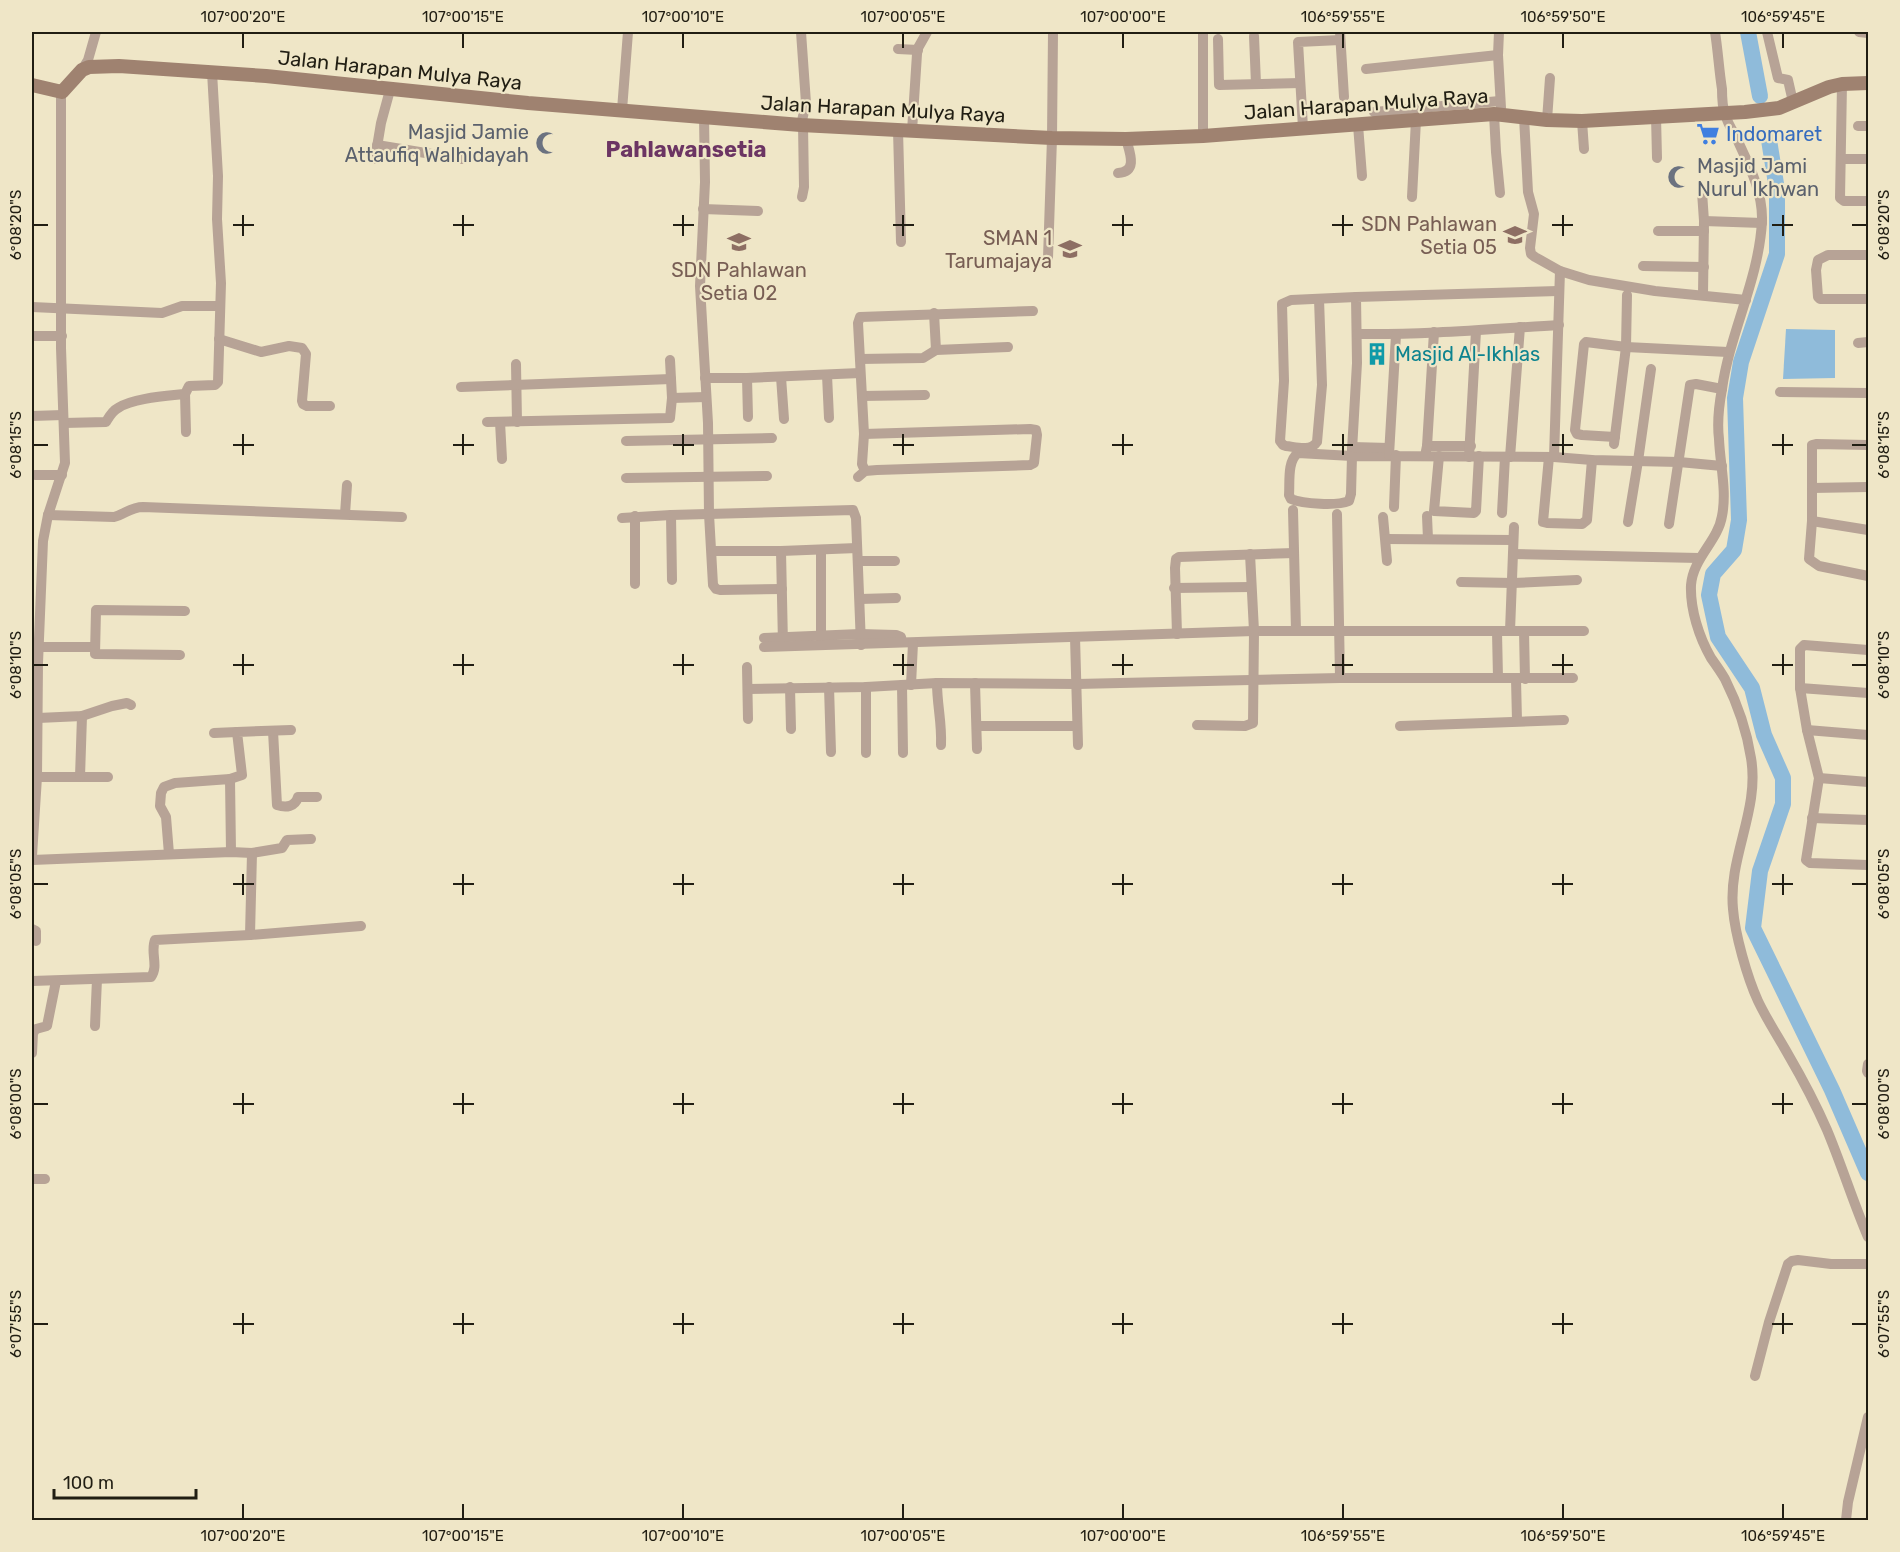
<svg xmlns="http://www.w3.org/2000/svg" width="1900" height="1552" font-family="Rubik,sans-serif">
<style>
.water{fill:#8fbbda}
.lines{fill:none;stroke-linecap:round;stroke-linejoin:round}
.river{stroke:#8fbbda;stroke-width:16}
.street{stroke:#b7a396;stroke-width:10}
.secondary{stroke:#9f8270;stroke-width:14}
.ticks{fill:none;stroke:#211e13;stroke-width:2}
.labels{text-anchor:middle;stroke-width:4.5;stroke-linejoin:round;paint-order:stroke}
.street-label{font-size:20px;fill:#211e13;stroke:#efe6c7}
.worship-label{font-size:20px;fill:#5b616d;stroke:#efe6c7;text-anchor:end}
.shop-label{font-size:20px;fill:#366cbe;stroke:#efe6c7;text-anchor:start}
.education-label{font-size:20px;fill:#785e54;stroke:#efe6c7;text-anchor:end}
.culture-label{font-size:20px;fill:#0d838f;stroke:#efe6c7;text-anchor:start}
.quarter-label{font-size:22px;font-weight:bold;fill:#6c3563;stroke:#efe6c7}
.neatline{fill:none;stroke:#211e13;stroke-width:2}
.ticks-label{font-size:15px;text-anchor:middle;fill:#211e13}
</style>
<rect width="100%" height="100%" fill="#efe6c7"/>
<!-- water -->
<path class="water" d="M 1786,329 L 1835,330 L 1835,378 L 1783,379 Z"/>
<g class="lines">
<!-- river -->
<g class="river">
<path d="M 1748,32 L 1760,96"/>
<path d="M 1769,140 L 1777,190 L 1777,254 L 1741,362 L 1735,398 L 1739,520 L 1734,550 L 1713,574 L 1709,595 L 1718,637 L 1752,688 L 1764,735 L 1783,778 L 1783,804 L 1760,871 L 1753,928 L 1832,1090 L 1868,1173"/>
</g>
<!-- street -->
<g class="street">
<path d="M 801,32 L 806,103 L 801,125"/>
<path d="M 1340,32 L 1344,97"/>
<path d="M 1499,32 L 1498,55 L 1501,108"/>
<path d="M 1715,32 C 1718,51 1719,70 1722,89 C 1722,97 1722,106 1725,114 C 1727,122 1732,130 1736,137 C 1748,163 1763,191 1762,221 C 1759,279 1730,332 1722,389 C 1719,405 1717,423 1719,439 C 1720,464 1727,491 1722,516 C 1718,541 1693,558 1691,585 C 1690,609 1699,637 1711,658 C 1716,665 1721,672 1725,679 C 1737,703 1747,732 1751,758 C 1760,810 1728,857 1733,909 C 1735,934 1747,977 1758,1001 C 1767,1020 1779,1038 1789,1056 C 1803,1080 1816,1105 1827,1130 C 1842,1166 1853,1202 1868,1237"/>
<path d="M 1767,32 L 1778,78 L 1788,80 L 1793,102"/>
<path d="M 1859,32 L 1868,33"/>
<path d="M 1254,36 L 1256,84"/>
<path d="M 1218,39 L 1219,85 L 1300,83"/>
<path d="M 898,49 L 918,50"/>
<path d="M 1366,69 L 1498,55"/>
<path d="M 82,70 L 88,60 L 96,32"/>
<path d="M 1842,84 L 1840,198 L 1844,201 L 1868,201"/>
<path d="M 622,110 L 628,32"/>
<path d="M 1374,112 L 1500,101"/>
<path d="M 1494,114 L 1496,152 L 1500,193"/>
<path d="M 704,116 L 705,182 L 700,286 L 708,423 L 709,514 L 713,585 L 716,589 L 720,590 L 782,589"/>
<path d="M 1656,116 L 1657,158"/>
<path d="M 1524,117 L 1528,192 L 1534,214 L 1530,248 L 1531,254 L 1535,257 L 1560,271 L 1589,280 L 1655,291 L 1746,300"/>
<path d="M 1547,120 L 1550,78"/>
<path d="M 1582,121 L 1584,149"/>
<path d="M 1358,125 L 1362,176"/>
<path d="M 1858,126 L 1868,126"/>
<path d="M 1303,128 L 1298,42 L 1340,40"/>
<path d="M 898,130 L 901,242"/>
<path d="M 912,131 L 917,54 L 918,48 L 927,32"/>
<path d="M 1203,136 L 1203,32"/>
<path d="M 377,145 L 462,159"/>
<path d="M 375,159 L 381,123 L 390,90"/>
<path d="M 1841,159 L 1868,159"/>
<path d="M 1118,173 C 1138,172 1130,153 1126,139"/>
<path d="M 1702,192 L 1704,221 L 1703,295"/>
<path d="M 802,197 L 804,187 L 803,125"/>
<path d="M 1412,197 L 1416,120"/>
<path d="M 703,209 L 758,211"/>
<path d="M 1704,221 L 1762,223"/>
<path d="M 1658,231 L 1704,231"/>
<path d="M 1868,255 L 1828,255 L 1818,260 L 1816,270 L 1818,297 L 1820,299 L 1868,299"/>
<path d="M 1048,258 L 1052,138 L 1053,32"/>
<path d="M 1643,266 L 1704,267"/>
<path d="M 1558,291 L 1356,297 L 1357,363 L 1352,450 L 1352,456 L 1351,494 L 1349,501 C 1337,506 1303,504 1291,499 L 1289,495 C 1290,482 1287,461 1298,453 L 1352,456 L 1554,457 L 1592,460 L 1679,462 L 1722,466"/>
<path d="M 1319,299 L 1322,385 L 1317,442 C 1310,452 1296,447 1286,446 L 1283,445 L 1280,441 L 1284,381 L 1282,304 L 1291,300 L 1356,297"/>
<path d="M 32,307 L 162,313 L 182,306 L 220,306"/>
<path d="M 934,313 L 936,350"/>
<path d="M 1357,334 C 1425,335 1492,329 1559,325"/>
<path d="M 32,336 L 62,336"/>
<path d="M 219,339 L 261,352 L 289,346 L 302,348 L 306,354 L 302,401 L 303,404 L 307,406 L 330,406"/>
<path d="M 1858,343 L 1868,342"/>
<path d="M 860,359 L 923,358 L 936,350 L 1008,347"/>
<path d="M 516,364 L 517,422"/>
<path d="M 827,375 L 829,418"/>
<path d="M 781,377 L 784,419"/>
<path d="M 705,378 L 747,378 L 860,373"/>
<path d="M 747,378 L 748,417"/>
<path d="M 461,387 L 671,379"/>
<path d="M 1780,392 L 1868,393"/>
<path d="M 185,394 L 186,432"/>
<path d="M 862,396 L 925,395"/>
<path d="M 672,398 L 706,397"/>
<path d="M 32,416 L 63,415"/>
<path d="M 487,422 L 670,418 L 672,398 L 670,360"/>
<path d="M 500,422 L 502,459"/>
<path d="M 64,423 L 106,422 C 109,417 112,411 118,408 C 133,398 167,396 185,394 L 189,386 L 215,385 L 218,382 L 221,283 L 217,219 L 218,176 L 212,72"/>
<path d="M 1615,437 L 1582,435 L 1577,434 L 1575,430 L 1584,344 L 1586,342 L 1626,347 L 1728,352"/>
<path d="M 626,441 L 772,438"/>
<path d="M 1614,444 L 1626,347 L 1627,295"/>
<path d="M 1868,445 L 1816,444 L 1812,445 L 1812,521 L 1809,559 L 1819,566 L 1868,576"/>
<path d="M 1427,446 L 1471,446"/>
<path d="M 1352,447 L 1389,448"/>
<path d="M 1389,455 L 1396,335"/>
<path d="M 1425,456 L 1427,446 L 1434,332"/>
<path d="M 1439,456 L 1434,511 L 1474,513 L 1476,511 L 1479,456"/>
<path d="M 1469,457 L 1476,331"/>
<path d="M 1510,457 L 1520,327"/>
<path d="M 1549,457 L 1543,522 L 1547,523 L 1582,524 L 1587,520 L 1592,460"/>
<path d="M 1554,457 L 1560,271"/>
<path d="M 865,471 L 862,464 L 864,434 L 858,323 L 860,317 L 1033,311"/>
<path d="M 35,475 L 62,475"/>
<path d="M 858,477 L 865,471 L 877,470 L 1030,465 L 1034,463 L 1037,435 L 1036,430 L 1030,429 L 864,434"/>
<path d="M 626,478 L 767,476"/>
<path d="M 1812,488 L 1868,487"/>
<path d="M 1394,507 L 1396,455"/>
<path d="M 1293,510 L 1296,631"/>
<path d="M 1502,513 L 1505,457"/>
<path d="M 345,514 L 347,485"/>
<path d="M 1337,514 L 1340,678"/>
<path d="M 48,515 L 114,517 C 125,514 131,507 143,507 L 402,517"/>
<path d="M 671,515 L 672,580"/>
<path d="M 635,516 L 635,584"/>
<path d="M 1427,516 L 1428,539"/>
<path d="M 1383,517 L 1387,561"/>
<path d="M 622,518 L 671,515 L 853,510 L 856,518 L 861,645"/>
<path d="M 1812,521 L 1868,530"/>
<path d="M 1628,522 L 1638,461 L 1651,369"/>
<path d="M 1669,524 L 1690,385 L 1696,384 L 1722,389"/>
<path d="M 1386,539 L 1513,540"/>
<path d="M 821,550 L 821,643"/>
<path d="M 712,551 L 781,551 L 857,548"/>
<path d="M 781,551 L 783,644"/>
<path d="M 1513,554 L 1699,558"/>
<path d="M 858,561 L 895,561"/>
<path d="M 1461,582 L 1513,583 L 1577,580"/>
<path d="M 1174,588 L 1251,587"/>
<path d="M 860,599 L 896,598"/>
<path d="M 1510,631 L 1514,527"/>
<path d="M 1524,631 L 1525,679"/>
<path d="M 1497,632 L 1498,678"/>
<path d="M 1177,634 L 1175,568 L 1176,559 L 1179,557 L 1294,553"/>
<path d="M 1075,637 L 1078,745"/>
<path d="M 764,638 L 860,634 L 896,635 L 901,637 L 902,642"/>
<path d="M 39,647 L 95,647"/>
<path d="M 764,647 L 1254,631 L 1584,631"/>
<path d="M 1868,650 L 1804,645 L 1800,649 L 1800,688 L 1807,730 L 1819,778 L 1806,860 L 1810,863 L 1868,865"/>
<path d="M 180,655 L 95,654 L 96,610 L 185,611"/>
<path d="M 747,667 L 748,719"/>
<path d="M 1516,679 L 1517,721"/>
<path d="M 937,683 C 937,705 942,722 941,745"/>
<path d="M 975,683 L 977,749"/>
<path d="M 902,685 L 903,753"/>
<path d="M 911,685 L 913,643"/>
<path d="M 790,687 L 791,729"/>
<path d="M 829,687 L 831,752"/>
<path d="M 1800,688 L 1868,693"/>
<path d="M 748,689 L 866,687 L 937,683 L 1077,684 L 1340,678 L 1573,678"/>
<path d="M 38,718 L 82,716 L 112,706 L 127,703 L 131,705"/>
<path d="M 1197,725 L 1245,726 L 1253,723 L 1254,631 L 1250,554"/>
<path d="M 977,726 L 1077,726"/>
<path d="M 1400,726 L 1564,720"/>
<path d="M 1807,730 L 1868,735"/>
<path d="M 273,731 L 277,805 C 286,808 295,807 298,797 L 317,797"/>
<path d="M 214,733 L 237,732"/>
<path d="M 866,753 L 866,687"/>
<path d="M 37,777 L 108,777"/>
<path d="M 80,777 L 82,716"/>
<path d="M 1819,778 L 1868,782"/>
<path d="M 230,779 L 242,775 L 237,732 L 291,730"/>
<path d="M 1812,818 L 1868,820"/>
<path d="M 169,854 L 166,817 L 160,806 L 161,793 L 164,787 L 175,783 L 230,779 L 231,852"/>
<path d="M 32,856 L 37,777 L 38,663 L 43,541 L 48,515 L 65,463 L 61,348 L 61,92"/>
<path d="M 32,860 L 231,852 L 252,853 L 282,848 L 287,840 L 311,839"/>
<path d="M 32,929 L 36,931 L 36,941"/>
<path d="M 250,935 L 252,853"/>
<path d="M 32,981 L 151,977 C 159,966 150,952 155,940 L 250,935 L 361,926"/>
<path d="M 95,1026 L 97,979"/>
<path d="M 32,1053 L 33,1033 L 36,1029 L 47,1026 L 56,981"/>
<path d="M 1868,1064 L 1867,1071 L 1868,1073"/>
<path d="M 32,1179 L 45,1179"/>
<path d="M 1755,1376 L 1769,1322 L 1788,1264 L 1792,1261 L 1798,1260 L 1831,1264 L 1868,1264"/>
<path d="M 1846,1520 L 1848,1502 L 1868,1417"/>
</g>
<!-- secondary -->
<path class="secondary" d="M 32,85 L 62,92 L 82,70 L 89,67 L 119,66 L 266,76 L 528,103 L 801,125 L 1052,138 L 1126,139 L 1203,136 L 1494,114 L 1547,120 L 1582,121 L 1745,112 L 1779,108 L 1829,87 L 1842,84 L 1868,83"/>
</g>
<!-- ticks -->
<path class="ticks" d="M 243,33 L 243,48M 463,33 L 463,48M 683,33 L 683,48M 903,33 L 903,48M 1123,33 L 1123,48M 1343,33 L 1343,48M 1563,33 L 1563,48M 1783,33 L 1783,48M 243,215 L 243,236M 463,215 L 463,236M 683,215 L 683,236M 903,215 L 903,236M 1123,215 L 1123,236M 1343,215 L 1343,236M 1563,215 L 1563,236M 1783,215 L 1783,236M 33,225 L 48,225M 233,225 L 254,225M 453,225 L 474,225M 673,225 L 694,225M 893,225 L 914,225M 1112,225 L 1133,225M 1332,225 L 1353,225M 1552,225 L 1573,225M 1772,225 L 1793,225M 1852,225 L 1867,225M 243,434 L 243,455M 463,434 L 463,455M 683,434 L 683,455M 903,434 L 903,455M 1123,434 L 1123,455M 1343,434 L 1343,455M 1563,434 L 1563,455M 1783,434 L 1783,455M 33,445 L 48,445M 233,445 L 254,445M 453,445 L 474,445M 673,445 L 694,445M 893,445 L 914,445M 1112,445 L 1133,445M 1332,445 L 1353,445M 1552,445 L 1573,445M 1772,445 L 1793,445M 1852,445 L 1867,445M 243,654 L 243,675M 463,654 L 463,675M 683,654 L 683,675M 903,654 L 903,675M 1123,654 L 1123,675M 1343,654 L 1343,675M 1563,654 L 1563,675M 1783,654 L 1783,675M 33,665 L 48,665M 233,665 L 254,665M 453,665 L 474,665M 673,665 L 694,665M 893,665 L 914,665M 1112,665 L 1133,665M 1332,665 L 1353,665M 1552,665 L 1573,665M 1772,665 L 1793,665M 1852,665 L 1867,665M 243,874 L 243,895M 463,874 L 463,895M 683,874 L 683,895M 903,874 L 903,895M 1123,874 L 1123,895M 1343,874 L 1343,895M 1563,874 L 1563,895M 1783,874 L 1783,895M 33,884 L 48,884M 233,884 L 254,884M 453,884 L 474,884M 673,884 L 694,884M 893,884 L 914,884M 1112,884 L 1133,884M 1332,884 L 1353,884M 1552,884 L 1573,884M 1772,884 L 1793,884M 1852,884 L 1867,884M 243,1093 L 243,1114M 463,1093 L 463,1114M 683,1093 L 683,1114M 903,1093 L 903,1114M 1123,1093 L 1123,1114M 1343,1093 L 1343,1114M 1563,1093 L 1563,1114M 1783,1093 L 1783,1114M 33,1104 L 48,1104M 233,1104 L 254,1104M 453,1104 L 474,1104M 673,1104 L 694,1104M 893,1104 L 914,1104M 1112,1104 L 1133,1104M 1332,1104 L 1353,1104M 1552,1104 L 1573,1104M 1772,1104 L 1793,1104M 1852,1104 L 1867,1104M 243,1313 L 243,1334M 463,1313 L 463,1334M 683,1313 L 683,1334M 903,1313 L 903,1334M 1123,1313 L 1123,1334M 1343,1313 L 1343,1334M 1563,1313 L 1563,1334M 1783,1313 L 1783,1334M 33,1324 L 48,1324M 233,1324 L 254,1324M 453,1324 L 474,1324M 673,1324 L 694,1324M 893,1324 L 914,1324M 1112,1324 L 1133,1324M 1332,1324 L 1353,1324M 1552,1324 L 1573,1324M 1772,1324 L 1793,1324M 1852,1324 L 1867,1324M 243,1504 L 243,1519M 463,1504 L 463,1519M 683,1504 L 683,1519M 903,1504 L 903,1519M 1123,1504 L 1123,1519M 1343,1504 L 1343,1519M 1563,1504 L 1563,1519M 1783,1504 L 1783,1519"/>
<!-- icons -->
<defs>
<g id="supermarket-bare" transform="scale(1.8)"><path d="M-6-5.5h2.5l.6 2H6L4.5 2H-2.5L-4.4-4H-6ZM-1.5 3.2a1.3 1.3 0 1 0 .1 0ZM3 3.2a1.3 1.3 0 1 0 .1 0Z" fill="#3f7fe0" stroke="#efe6c7" stroke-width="2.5" paint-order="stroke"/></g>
<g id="mosque-bare" transform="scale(1.8)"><path d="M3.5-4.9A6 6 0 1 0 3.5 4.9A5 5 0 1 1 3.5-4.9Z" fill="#6b7280" stroke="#efe6c7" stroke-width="2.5" paint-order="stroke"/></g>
<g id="school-bare" transform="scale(1.8)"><path d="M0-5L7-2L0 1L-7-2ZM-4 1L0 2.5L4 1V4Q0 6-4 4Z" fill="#8d6e63" stroke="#efe6c7" stroke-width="2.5" paint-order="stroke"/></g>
<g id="building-bare" transform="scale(1.8)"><path d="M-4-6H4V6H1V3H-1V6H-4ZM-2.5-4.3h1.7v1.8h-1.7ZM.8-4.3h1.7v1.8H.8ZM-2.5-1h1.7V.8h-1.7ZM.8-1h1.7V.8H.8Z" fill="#0f9aa8" stroke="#efe6c7" stroke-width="2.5" paint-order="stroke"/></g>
</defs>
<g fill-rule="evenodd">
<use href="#supermarket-bare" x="1708" y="134"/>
<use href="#mosque-bare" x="547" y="143"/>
<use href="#mosque-bare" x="1679" y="177"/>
<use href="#school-bare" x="1515" y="235"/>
<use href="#school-bare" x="739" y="242"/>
<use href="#school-bare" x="1070" y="249"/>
<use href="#building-bare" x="1377" y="354"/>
</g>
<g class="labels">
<!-- street labels -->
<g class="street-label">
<text transform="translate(400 70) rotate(6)" y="7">Jalan Harapan Mulya Raya</text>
<text transform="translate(1366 104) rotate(-4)" y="7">Jalan Harapan Mulya Raya</text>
<text transform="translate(883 109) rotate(3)" y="7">Jalan Harapan Mulya Raya</text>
</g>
<!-- worship labels -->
<g class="worship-label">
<text x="529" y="139">Masjid Jamie<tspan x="529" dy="23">Attaufiq Walhidayah</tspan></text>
<text x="1697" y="173" text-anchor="start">Masjid Jami<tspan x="1697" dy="23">Nurul Ikhwan</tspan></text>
</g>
<!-- shop labels -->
<g class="shop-label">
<text x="1726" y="141">Indomaret</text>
</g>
<!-- education labels -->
<g class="education-label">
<text x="1497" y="231">SDN Pahlawan<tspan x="1497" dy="23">Setia 05</tspan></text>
<text x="1052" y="245">SMAN 1<tspan x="1052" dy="23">Tarumajaya</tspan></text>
<text x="739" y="277" text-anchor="middle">SDN Pahlawan<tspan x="739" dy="23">Setia 02</tspan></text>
</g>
<!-- culture labels -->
<g class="culture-label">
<text x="1395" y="361">Masjid Al-Ikhlas</text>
</g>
<!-- quarter labels -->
<g class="quarter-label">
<text x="686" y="157">Pahlawansetia</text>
</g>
</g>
<!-- border -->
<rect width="1900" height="1552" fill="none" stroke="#efe6c7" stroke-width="66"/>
<!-- scale -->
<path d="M54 1489v9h142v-9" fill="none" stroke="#211e13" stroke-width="3"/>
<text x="63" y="1489" font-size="18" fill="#211e13" stroke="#efe6c7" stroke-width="4.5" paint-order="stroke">100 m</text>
<rect x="33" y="33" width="1834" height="1486" class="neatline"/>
<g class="ticks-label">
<text x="243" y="22">107°00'20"E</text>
<text x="463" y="22">107°00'15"E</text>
<text x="683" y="22">107°00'10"E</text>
<text x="903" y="22">107°00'05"E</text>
<text x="1123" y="22">107°00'00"E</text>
<text x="1343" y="22">106°59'55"E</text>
<text x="1563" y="22">106°59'50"E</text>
<text x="1783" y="22">106°59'45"E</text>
<text transform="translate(1884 225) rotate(-90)" y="5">6°08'20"S</text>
<text transform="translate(16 225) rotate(-90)" y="5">6°08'20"S</text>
<text transform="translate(1884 445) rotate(-90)" y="5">6°08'15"S</text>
<text transform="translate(16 445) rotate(-90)" y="5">6°08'15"S</text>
<text transform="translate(1884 665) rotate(-90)" y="5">6°08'10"S</text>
<text transform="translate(16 665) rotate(-90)" y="5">6°08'10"S</text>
<text transform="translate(1884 884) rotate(-90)" y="5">6°08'05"S</text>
<text transform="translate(16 884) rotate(-90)" y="5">6°08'05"S</text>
<text transform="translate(1884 1104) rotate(-90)" y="5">6°08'00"S</text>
<text transform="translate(16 1104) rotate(-90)" y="5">6°08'00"S</text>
<text transform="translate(1884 1324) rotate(-90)" y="5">6°07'55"S</text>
<text transform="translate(16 1324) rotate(-90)" y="5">6°07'55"S</text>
<text x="243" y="1541">107°00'20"E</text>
<text x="463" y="1541">107°00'15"E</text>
<text x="683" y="1541">107°00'10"E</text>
<text x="903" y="1541">107°00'05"E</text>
<text x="1123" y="1541">107°00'00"E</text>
<text x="1343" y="1541">106°59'55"E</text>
<text x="1563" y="1541">106°59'50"E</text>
<text x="1783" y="1541">106°59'45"E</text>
</g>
</svg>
